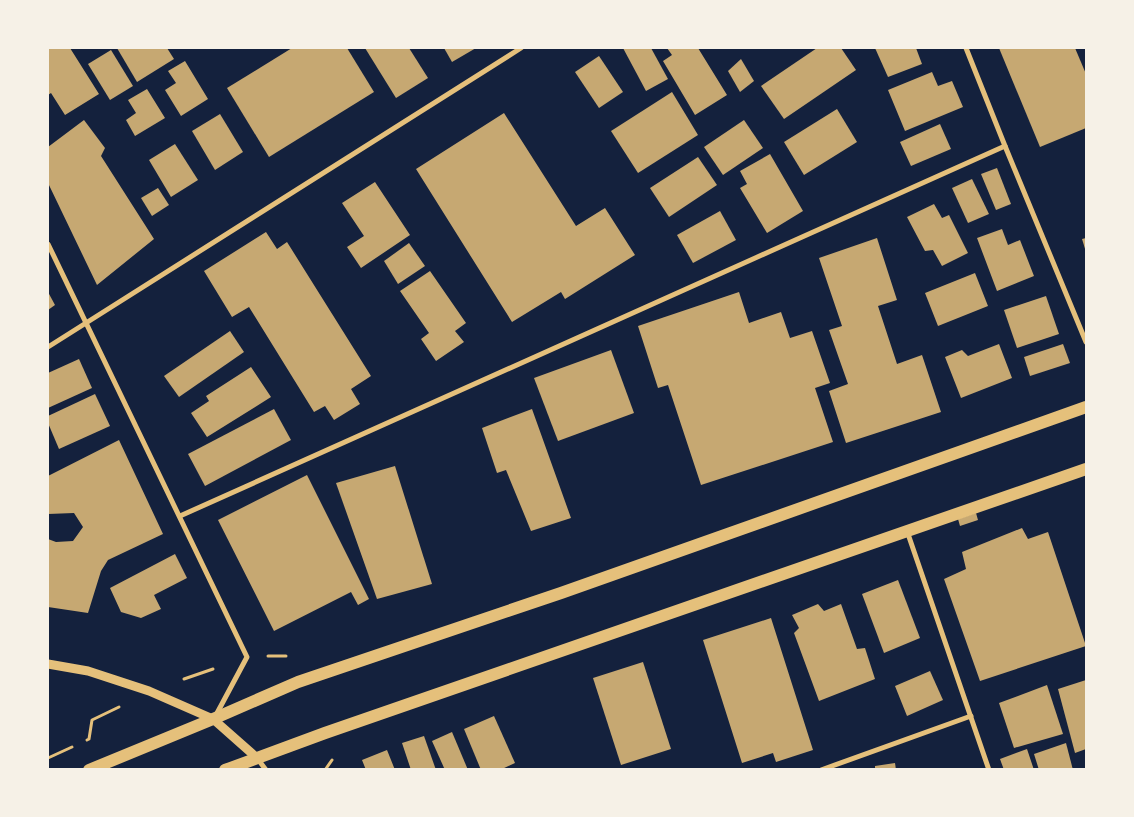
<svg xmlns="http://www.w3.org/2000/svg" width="1134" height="817" font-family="'Source Sans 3',sans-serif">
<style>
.building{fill:#c6a872}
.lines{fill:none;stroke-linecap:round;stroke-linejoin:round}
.path{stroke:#e5c07b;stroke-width:3}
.minor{stroke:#e5c07b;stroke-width:5}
.tertiary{stroke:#e5c07b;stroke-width:9}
.primary{stroke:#e5c07b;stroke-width:12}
</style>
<rect width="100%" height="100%" fill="#14213d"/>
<!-- building -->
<g class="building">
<path d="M 48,48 L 70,48 L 99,94 L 65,115 L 51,93 L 48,95 Z"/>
<path d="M 117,48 L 167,48 L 174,59 L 137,82 Z"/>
<path d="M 292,48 L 347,48 L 374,92 L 269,157 L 227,88 Z"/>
<path d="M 365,48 L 409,48 L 428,78 L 396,98 Z"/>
<path d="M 444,48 L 476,48 L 452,62 Z"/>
<path d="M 623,48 L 651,48 L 668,79 L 646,91 Z"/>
<path d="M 667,48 L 698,48 L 727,95 L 695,115 L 663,61 L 672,55 Z"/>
<path d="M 817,48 L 841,48 L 856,70 L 784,119 L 761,86 Z"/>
<path d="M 875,48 L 916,48 L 922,64 L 888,77 Z"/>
<path d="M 999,48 L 1075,48 L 1086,74 L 1086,128 L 1040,147 Z"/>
<path d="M 111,50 L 133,86 L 110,100 L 88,64 Z"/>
<path d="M 599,56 L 623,92 L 599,108 L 575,72 Z"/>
<path d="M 741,59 L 754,81 L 740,92 L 728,71 Z"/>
<path d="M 185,61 L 208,99 L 181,116 L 165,90 L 176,83 L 168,71 Z"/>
<path d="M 932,72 L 938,86 L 952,81 L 963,107 L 905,131 L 888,90 Z"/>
<path d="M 147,89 L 165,118 L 135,136 L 126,120 L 136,113 L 128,100 Z"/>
<path d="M 672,92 L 698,135 L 638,173 L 611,131 Z"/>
<path d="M 837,109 L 857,142 L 804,175 L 784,142 Z"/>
<path d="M 504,113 L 576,226 L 605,208 L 635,255 L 565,299 L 561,292 L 512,322 L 416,169 Z"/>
<path d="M 220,114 L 243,152 L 215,170 L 192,131 Z"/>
<path d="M 84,120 L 105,148 L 101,156 L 154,239 L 97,285 L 48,183 L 48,147 Z"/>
<path d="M 744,120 L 763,148 L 723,175 L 704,147 Z"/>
<path d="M 940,124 L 951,149 L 911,166 L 900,142 Z"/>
<path d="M 175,144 L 198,180 L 171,197 L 149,160 Z"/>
<path d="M 770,154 L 803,211 L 767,233 L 740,188 L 747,184 L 740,171 Z"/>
<path d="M 698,157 L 717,185 L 669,217 L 650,188 Z"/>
<path d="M 997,168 L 1011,204 L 996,210 L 981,174 Z"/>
<path d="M 972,179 L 989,214 L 968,223 L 952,188 Z"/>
<path d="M 375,182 L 410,235 L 361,268 L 347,247 L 364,236 L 342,203 Z"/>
<path d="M 158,188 L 169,205 L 152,216 L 141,198 Z"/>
<path d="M 934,204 L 942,218 L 949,215 L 968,253 L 942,266 L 933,250 L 925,251 L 907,217 Z"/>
<path d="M 720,211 L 736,240 L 693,263 L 677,235 Z"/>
<path d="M 1002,229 L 1008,245 L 1020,240 L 1034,276 L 997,291 L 977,238 Z"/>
<path d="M 266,232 L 277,249 L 287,242 L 371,376 L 351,389 L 360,404 L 334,420 L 325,406 L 314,412 L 249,307 L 232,317 L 204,271 Z"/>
<path d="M 877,238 L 897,300 L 878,306 L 897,364 L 922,355 L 941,412 L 846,443 L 829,391 L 848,384 L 829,330 L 842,326 L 819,258 Z"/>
<path d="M 1086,238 L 1086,252 L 1082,239 Z"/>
<path d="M 409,243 L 425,266 L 398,284 L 384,261 Z"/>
<path d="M 430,271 L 466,323 L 455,331 L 464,342 L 436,361 L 421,339 L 429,333 L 400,291 Z"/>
<path d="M 975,273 L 988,306 L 938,326 L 925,293 Z"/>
<path d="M 48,292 L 55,305 L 48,310 Z"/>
<path d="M 739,292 L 749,323 L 781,312 L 790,338 L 812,331 L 830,383 L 815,388 L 833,442 L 701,485 L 668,385 L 658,388 L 638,326 Z"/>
<path d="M 1046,296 L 1059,334 L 1017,348 L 1004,310 Z"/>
<path d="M 230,331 L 244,352 L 179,397 L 164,376 Z"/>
<path d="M 999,344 L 1012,378 L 961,398 L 945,357 L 962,350 L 968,356 Z"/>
<path d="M 1063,344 L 1070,363 L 1030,376 L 1024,357 Z"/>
<path d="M 611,350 L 634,413 L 558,441 L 534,378 Z"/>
<path d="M 79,359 L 92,388 L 48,408 L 48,373 Z"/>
<path d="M 251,367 L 271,397 L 207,437 L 191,413 L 209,401 L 206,396 Z"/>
<path d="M 95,394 L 110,426 L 59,449 L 48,423 L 48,416 Z"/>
<path d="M 274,409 L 291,440 L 205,486 L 188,454 Z"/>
<path d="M 532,409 L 571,518 L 531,531 L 506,470 L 497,473 L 482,428 Z"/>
<path d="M 119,440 L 163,534 L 108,560 L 101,571 L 88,613 L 48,607 L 48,539 L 56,542 L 73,541 L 83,527 L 74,513 L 48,514 L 48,476 Z"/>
<path d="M 395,466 L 432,584 L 377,599 L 336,483 Z"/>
<path d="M 307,475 L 369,599 L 358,605 L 351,592 L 274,631 L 218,520 Z"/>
<path d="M 976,513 L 978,520 L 960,526 L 958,519 Z"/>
<path d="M 1022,528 L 1028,539 L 1048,532 L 1086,646 L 980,681 L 944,579 L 966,569 L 962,552 Z"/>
<path d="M 175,554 L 187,578 L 154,595 L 161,609 L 141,618 L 121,612 L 110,588 Z"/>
<path d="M 898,580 L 920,638 L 884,653 L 862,594 Z"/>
<path d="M 818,604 L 824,611 L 841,604 L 857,649 L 865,648 L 875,679 L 819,701 L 794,633 L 799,628 L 792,615 Z"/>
<path d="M 771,618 L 813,750 L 776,762 L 773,753 L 742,763 L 703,640 Z"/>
<path d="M 643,662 L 671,749 L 621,765 L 593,678 Z"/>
<path d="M 930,671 L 943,700 L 907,716 L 895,686 Z"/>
<path d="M 1086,680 L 1086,749 L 1075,753 L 1058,689 Z"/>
<path d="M 1047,685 L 1063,734 L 1014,748 L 999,703 Z"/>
<path d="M 494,716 L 515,763 L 500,770 L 481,770 L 464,729 Z"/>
<path d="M 452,732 L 468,770 L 445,770 L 432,741 Z"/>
<path d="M 424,736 L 436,770 L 411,770 L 402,743 Z"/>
<path d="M 1066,743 L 1073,770 L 1039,770 L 1034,754 Z"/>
<path d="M 1027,749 L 1034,770 L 1004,770 L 1000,759 Z"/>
<path d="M 387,750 L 395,770 L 366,770 L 362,760 Z"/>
<path d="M 895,763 L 896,770 L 875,770 L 875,766 Z"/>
</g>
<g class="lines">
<!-- path -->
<g class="path">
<path d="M 268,656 L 286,656"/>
<path d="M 184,679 L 213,669"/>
<path d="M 87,740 L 89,739 L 92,720 L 119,707"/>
<path d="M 48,758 L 72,747"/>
<path d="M 325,770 L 332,760"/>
</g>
<!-- minor -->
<g class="minor">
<path d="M 966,48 L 1005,146 L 1086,342"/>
<path d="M 48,244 L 247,657 L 216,715"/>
<path d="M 48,347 L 521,48"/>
<path d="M 180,516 L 1005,146"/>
<path d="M 907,531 L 989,770"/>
<path d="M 257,758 L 266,770"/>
<path d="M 821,770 L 971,716"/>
</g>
<!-- tertiary -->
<path class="tertiary" d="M 48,664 L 88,671 L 149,691 L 213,719 L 257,758"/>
<!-- primary -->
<g class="primary">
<path d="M 89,770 L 213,719 L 298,682 L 561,593 L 1086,407"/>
<path d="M 225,770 L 325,733 L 1086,469"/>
</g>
</g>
<!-- border -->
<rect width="1134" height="817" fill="none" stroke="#f6f1e7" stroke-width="98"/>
</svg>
